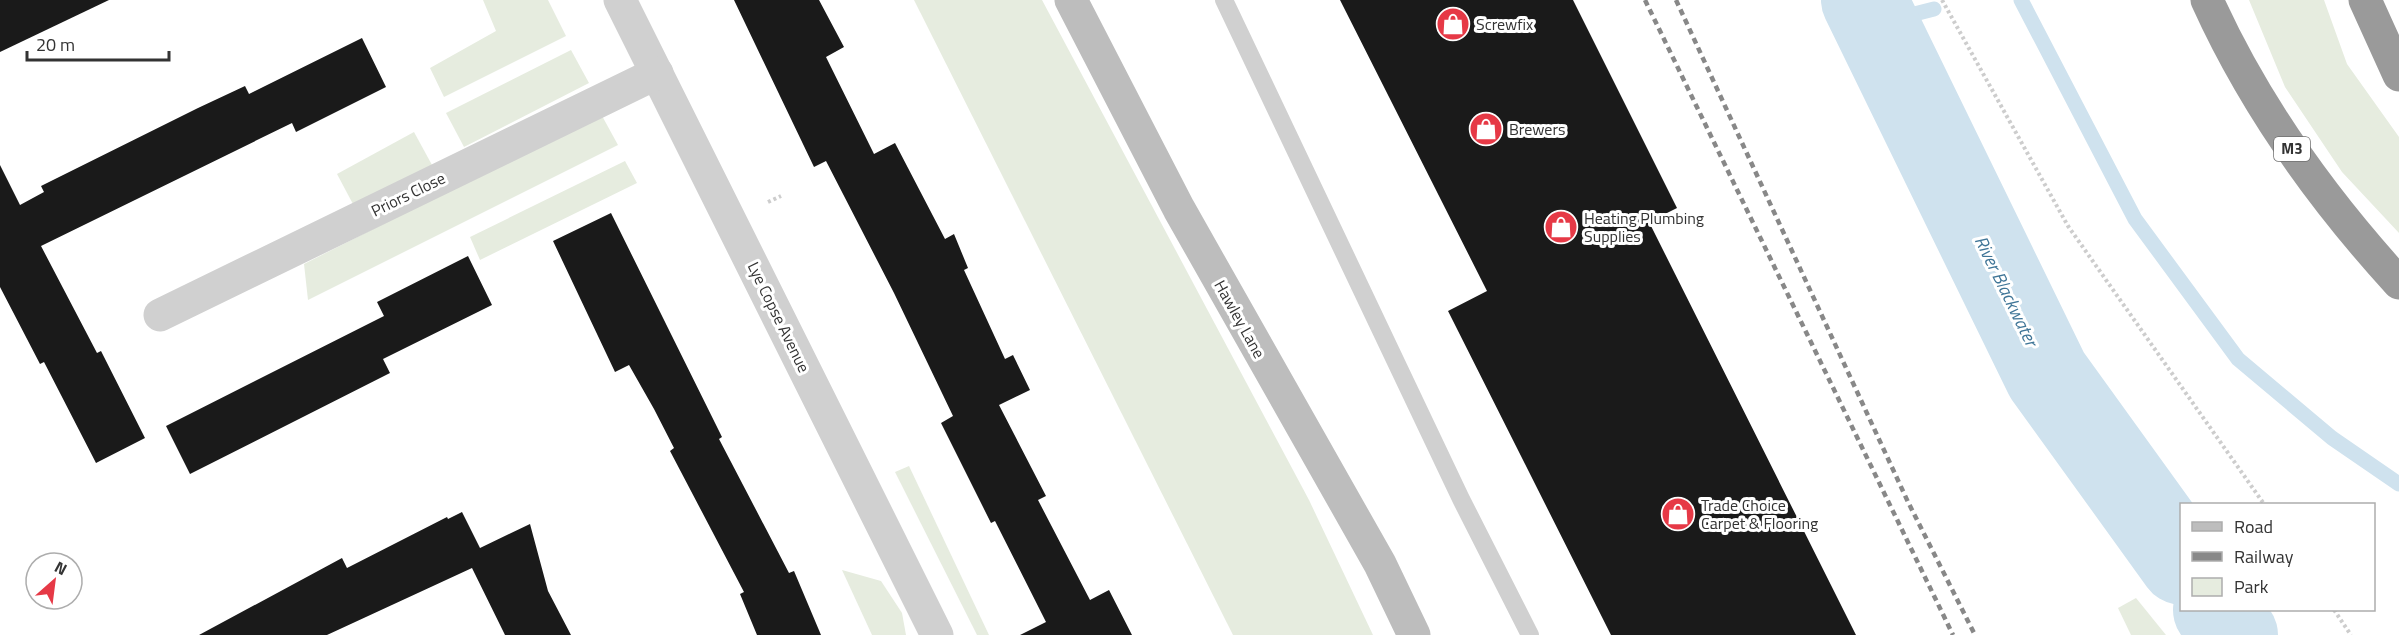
<svg xmlns="http://www.w3.org/2000/svg" width="2399" height="635" font-family="'Titillium Web',sans-serif">
<style>
.green{fill:#e6ecdf}
.lines{fill:none;stroke-linecap:round;stroke-linejoin:round}
.stream{stroke:#cfe2ee;stroke-width:15}
.river{stroke:#cfe2ee;stroke-width:86}
.building{fill:#1a1a1a}
.path{stroke:#cdcdcd;stroke-width:4;stroke-dasharray:3 3;stroke-linecap:butt}
.service{stroke:#d0d0d0;stroke-width:18}
.minor{stroke:#d0d0d0;stroke-width:33}
.secondary{stroke:#bdbdbd;stroke-width:33}
.motorway{stroke:#9a9a9a;stroke-width:33}
.rail{stroke:#888;stroke-width:4.5;stroke-dasharray:6 4.5;stroke-linecap:butt}
.labels{text-anchor:middle;stroke-width:6;stroke-linejoin:round;paint-order:stroke}
.shield{fill:#fff;stroke:#707070;stroke-width:1.5}
.shield-label{font-size:15px;font-weight:bold;fill:#333}
.poi-label{font-size:16px;fill:#333;stroke:#fff;text-anchor:start}
.street-label{font-size:16px;fill:#333;stroke:#fff}
.water-label{font-size:18px;font-style:italic;fill:#3f7597;stroke:#fff}
</style>
<rect width="100%" height="100%" fill="#fff"/>
<!-- green -->
<g class="green">
<path d="M 483,0 L 548,0 L 566,36 L 444,97 L 430,68 L 496,31 Z"/>
<path d="M 914,0 L 1042,0 L 1309,500 L 1373,635 L 1233,635 Z"/>
<path d="M 2249,0 L 2324,0 L 2347,64 L 2399,137 L 2399,233 L 2342,172 L 2285,87 Z"/>
<path d="M 571,50 L 589,83 L 464,147 L 446,113 Z"/>
<path d="M 601,114 L 618,145 L 308,300 L 304,264 Z"/>
<path d="M 414,132 L 432,165 L 354,206 L 337,174 Z"/>
<path d="M 625,161 L 637,183 L 480,260 L 470,237 Z"/>
<path d="M 909,466 L 989,635 L 977,635 L 895,472 Z"/>
<path d="M 842,570 L 881,581 L 902,613 L 906,635 L 872,635 Z"/>
<path d="M 2136,598 L 2166,635 L 2131,635 L 2118,608 Z"/>
</g>
<g class="lines">
<!-- stream -->
<g class="stream">
<path d="M 2021,0 L 2135,219 L 2238,359 L 2332,438 L 2399,484"/>
<path d="M 1875,24 L 1934,9"/>
</g>
<!-- river -->
<g class="river">
<path d="M 1864,0 L 2047,375 L 2182,562"/>
<path d="M 2216,610 L 2235,635"/>
</g>
</g>
<!-- building -->
<g class="building">
<path d="M 0,0 L 109,0 L 0,52 Z"/>
<path d="M 734,0 L 819,0 L 844,47 L 826,57 L 874,154 L 895,143 L 945,239 L 954,234 L 968,268 L 964,270 L 1005,359 L 1013,355 L 1030,390 L 999,405 L 1046,496 L 1038,500 L 1090,600 L 1109,590 L 1132,635 L 1020,635 L 1046,622 L 995,521 L 991,523 L 941,423 L 953,416 L 894,293 L 826,161 L 814,167 Z"/>
<path d="M 1340,0 L 1573,0 L 1677,208 L 1649,222 L 1856,635 L 1611,635 L 1448,311 L 1487,291 Z"/>
<path d="M 362,38 L 386,87 L 296,132 L 292,123 L 41,246 L 97,353 L 101,351 L 145,438 L 96,463 L 44,362 L 40,364 L 0,287 L 0,165 L 20,205 L 44,192 L 41,186 L 198,108 L 245,86 L 249,94 Z"/>
<path d="M 611,213 L 722,437 L 719,439 L 789,573 L 794,571 L 821,635 L 757,635 L 740,594 L 744,592 L 670,451 L 674,448 L 654,409 L 629,365 L 615,372 L 553,241 Z"/>
<path d="M 468,256 L 492,305 L 383,359 L 390,373 L 190,474 L 166,426 L 384,316 L 377,302 Z"/>
<path d="M 462,512 L 480,548 L 530,524 L 548,591 L 571,635 L 505,635 L 472,568 L 327,635 L 199,635 L 342,558 L 347,568 L 447,517 L 448,519 Z"/>
</g>
<g class="lines">
<!-- path -->
<g class="path">
<path d="M 1942,0 L 2068,226 L 2264,504"/>
<path d="M 768,202 L 781,196"/>
<path d="M 2334,610 L 2351,635"/>
</g>
<!-- service -->
<path class="service" d="M 1224,0 L 1461,499 L 1530,635"/>
<!-- minor -->
<g class="minor">
<path d="M 620,0 L 937,635"/>
<path d="M 160,315 L 657,73"/>
</g>
<!-- secondary -->
<path class="secondary" d="M 1071,0 L 1179,209 L 1380,564 L 1414,635"/>
<!-- motorway -->
<g class="motorway">
<path d="M 2207,0 C 2254,104 2322,199 2399,283"/>
<path d="M 2365,0 L 2399,75"/>
</g>
<!-- rail -->
<g class="rail">
<path d="M 1645,0 L 1953,635"/>
<path d="M 1676,0 L 1908,502 L 1975,635"/>
</g>
</g>
<!-- icons -->
<defs>
<g id="shop-disc" transform="scale(1.725)"><circle r="9.5" fill="#e63946" stroke="#fff"/><path d="M-5-2.5h2.3a2.7 3.5 0 0 1 5.4 0H5L5.5 6h-11ZM-1.5-2.5h3a1.5 2.3 0 0 0-3 0Z" fill="#fff"/></g>
</defs>
<g fill-rule="evenodd">
<use href="#shop-disc" x="1453" y="24"/>
<use href="#shop-disc" x="1486" y="129"/>
<use href="#shop-disc" x="1561" y="227"/>
<use href="#shop-disc" x="1678" y="514"/>
</g>
<g class="labels">
<!-- shield labels -->
<rect class="shield" x="2274" y="137" width="36" height="24" rx="4.5"/>
<g class="shield-label">
<text x="2292" y="154">M3</text>
</g>
<!-- poi labels -->
<g class="poi-label">
<text x="1476" y="30">Screwfix</text>
<text x="1509" y="135">Brewers</text>
<text x="1584" y="224">Heating Plumbing<tspan x="1584" dy="18">Supplies</tspan></text>
<text x="1701" y="511">Trade Choice<tspan x="1701" dy="18">Carpet &amp; Flooring</tspan></text>
</g>
<!-- street labels -->
<g class="street-label">
<text transform="translate(408 194) rotate(-26)" y="6">Priors Close</text>
<text transform="translate(779 317) rotate(64)" y="6">Lye Copse Avenue</text>
<text transform="translate(1240 319) rotate(61)" y="6">Hawley Lane</text>
</g>
<!-- water labels -->
<g class="water-label">
<text transform="translate(2006 291) rotate(64)" y="6">River Blackwater</text>
</g>
</g>
<!-- legend -->
<rect x="2180" y="503" width="195" height="108" fill="#ffffff" stroke="#adadad" stroke-width="1.5"/>
<rect x="2192" y="522" width="30" height="9" fill="#bdbdbd" stroke="#adadad" stroke-width="1.5"/>
<text x="2234" y="533" font-size="18" fill="#333333">Road</text>
<rect x="2192" y="552" width="30" height="9" fill="#888888" stroke="#adadad" stroke-width="1.5"/>
<text x="2234" y="563" font-size="18" fill="#333333">Railway</text>
<rect x="2192" y="578" width="30" height="18" fill="#e6ecdf" stroke="#adadad" stroke-width="1.5"/>
<text x="2234" y="593" font-size="18" fill="#333333">Park</text>
<!-- north arrow -->
<g transform="translate(54 581) rotate(28)"><circle r="28" fill="#ffffff" stroke="#adadad" stroke-width="1.5"/>
<path d="M0-4.5L10 22L0 15L-10 22Z" fill="#e63946"/>
<text y="-9" font-size="16" font-weight="bold" text-anchor="middle" fill="#333333">N</text>
</g>
<!-- scale -->
<path d="M27 51v9h142v-9" fill="none" stroke="#333333" stroke-width="3"/>
<text x="36" y="51" font-size="18" fill="#333333" stroke="#ffffff" stroke-width="4.5" paint-order="stroke">20 m</text>
</svg>
